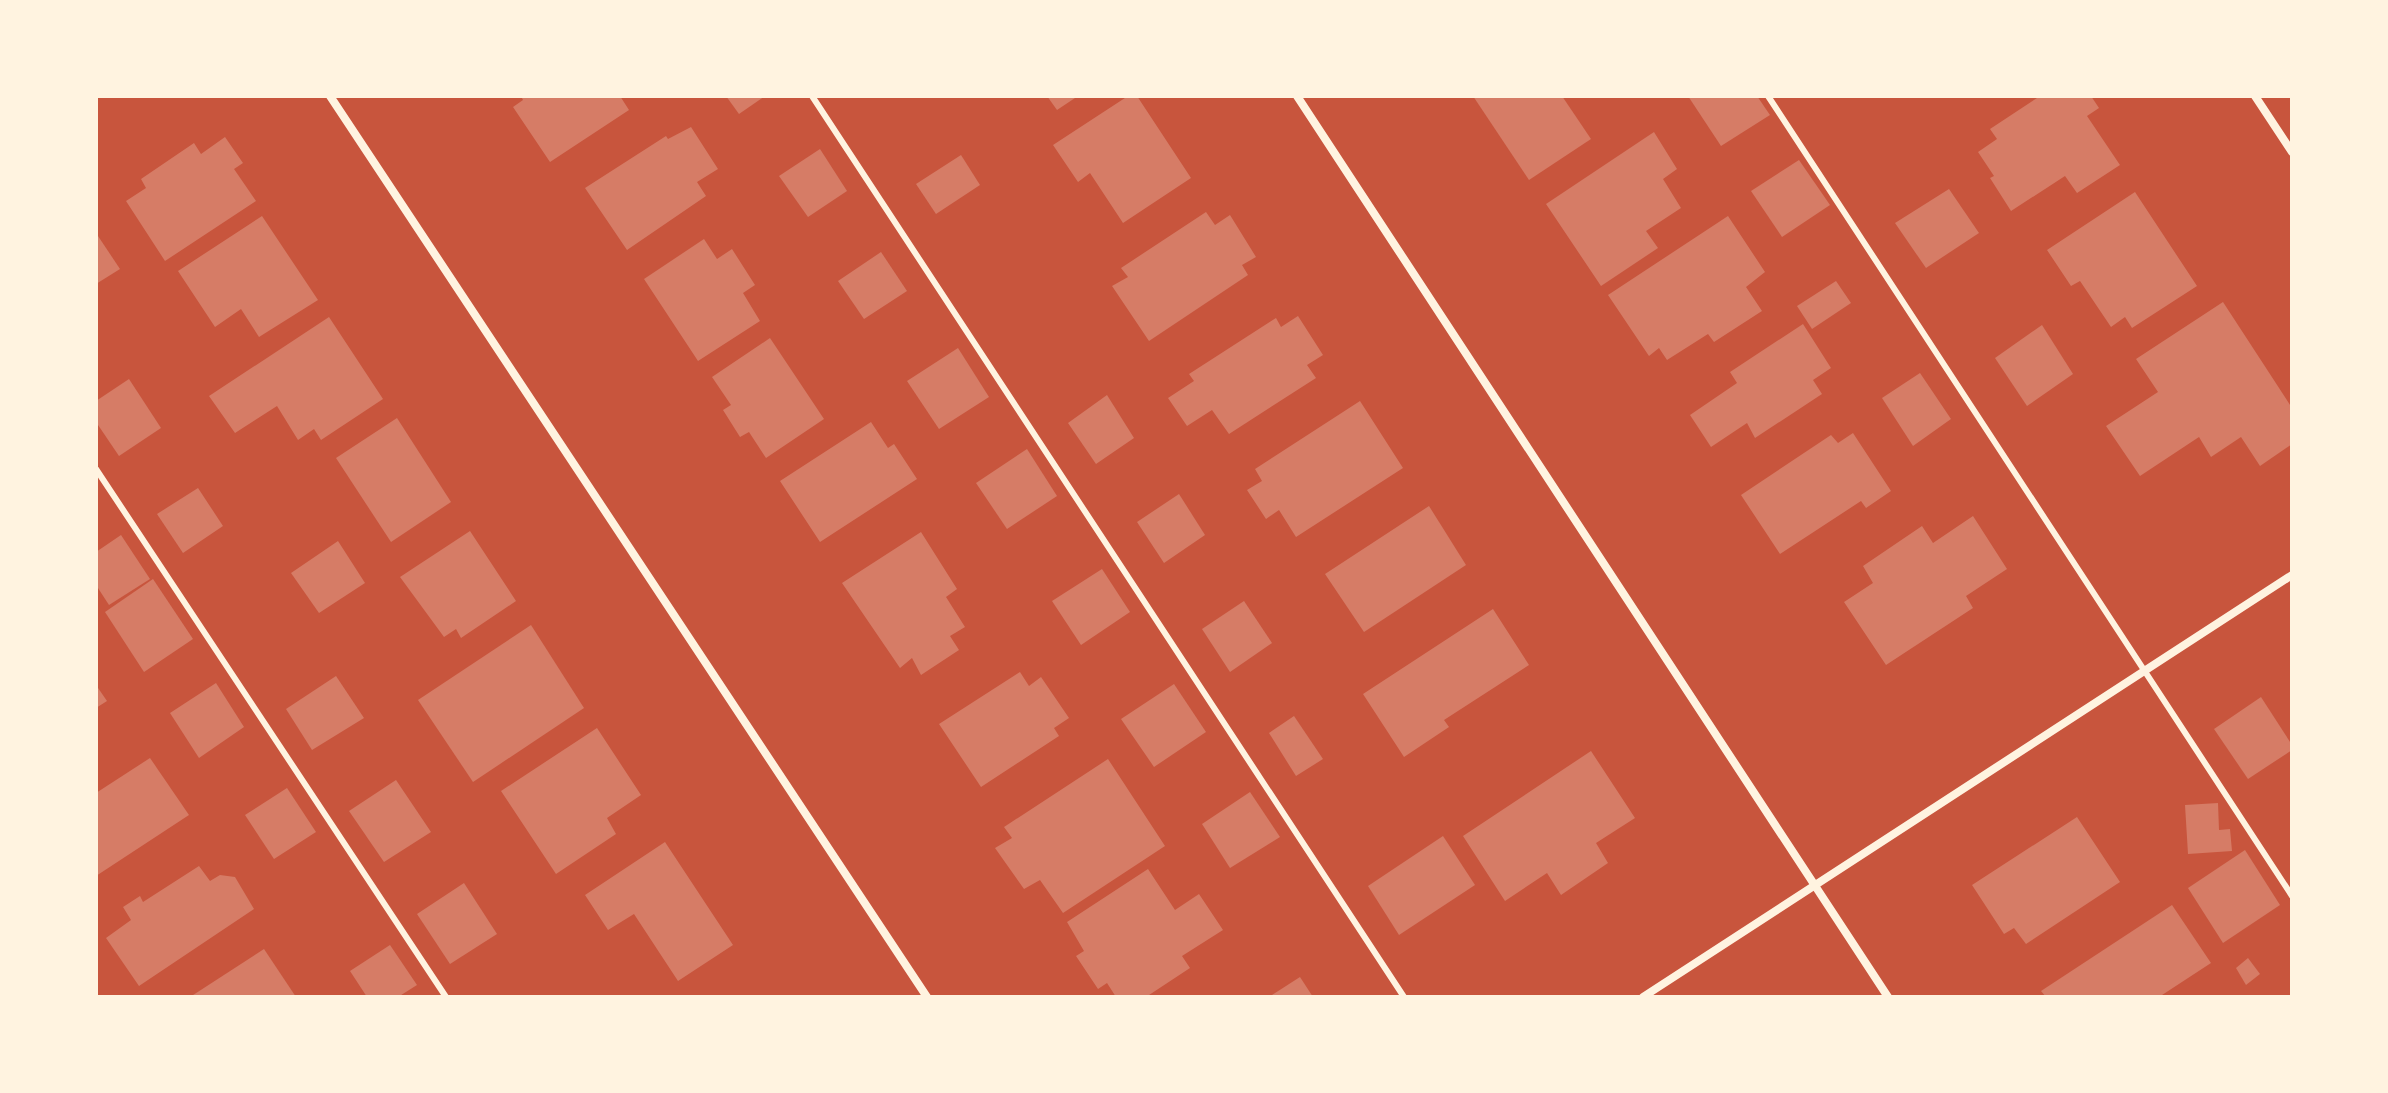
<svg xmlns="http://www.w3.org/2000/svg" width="2388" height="1093" font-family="'Golos Text',sans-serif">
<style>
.building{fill:#d67c66}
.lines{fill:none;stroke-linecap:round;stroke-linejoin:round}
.service{stroke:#fff3e0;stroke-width:6}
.minor{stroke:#fff3e0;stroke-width:8}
</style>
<rect width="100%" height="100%" fill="#c8553d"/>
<!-- building -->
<g class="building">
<path d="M 521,96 L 620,96 L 629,110 L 550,162 L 513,107 L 523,100 Z"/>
<path d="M 726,96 L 765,96 L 739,114 Z"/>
<path d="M 1047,96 L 1078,96 L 1057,110 Z"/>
<path d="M 1128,96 L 1137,96 L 1191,178 L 1123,223 L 1090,173 L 1078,182 L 1053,145 Z"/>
<path d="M 1473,96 L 1562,96 L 1591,139 L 1529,180 Z"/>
<path d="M 1688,96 L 1757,96 L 1770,115 L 1721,146 Z"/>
<path d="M 2040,96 L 2091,96 L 2099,108 L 2087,116 L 2120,165 L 2077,193 L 2065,176 L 2011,211 L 1990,178 L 1994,176 L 1978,152 L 1997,139 L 1990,129 Z"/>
<path d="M 691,127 L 718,169 L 697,182 L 706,196 L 627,250 L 585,188 L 666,136 L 668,139 Z"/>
<path d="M 1654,132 L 1677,169 L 1663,179 L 1681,208 L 1646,231 L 1658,248 L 1601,286 L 1546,204 Z"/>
<path d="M 225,137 L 243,163 L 234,169 L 256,201 L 165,261 L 126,201 L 146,188 L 141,179 L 194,143 L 201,154 Z"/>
<path d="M 820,149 L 847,191 L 808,217 L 779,176 Z"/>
<path d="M 961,155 L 980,185 L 936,214 L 916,184 Z"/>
<path d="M 1799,160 L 1830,205 L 1782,237 L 1751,191 Z"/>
<path d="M 1949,189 L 1979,233 L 1926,268 L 1895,223 Z"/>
<path d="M 2135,192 L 2197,286 L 2132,328 L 2125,317 L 2111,327 L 2080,281 L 2071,286 L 2047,250 Z"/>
<path d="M 1206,212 L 1215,225 L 1230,215 L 1256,257 L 1242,265 L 1248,275 L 1149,341 L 1112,286 L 1128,277 L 1121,268 Z"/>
<path d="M 262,216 L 318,300 L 259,337 L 241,309 L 215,327 L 178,271 Z"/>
<path d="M 1728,216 L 1765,272 L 1746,287 L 1762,311 L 1714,342 L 1708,334 L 1667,360 L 1659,348 L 1649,356 L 1608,295 Z"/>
<path d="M 96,233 L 120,269 L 96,284 Z"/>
<path d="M 704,239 L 717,259 L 732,249 L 755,285 L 743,293 L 760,321 L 698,361 L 644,279 Z"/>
<path d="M 881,252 L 907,291 L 864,319 L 838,281 Z"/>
<path d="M 1836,281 L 1851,303 L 1812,329 L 1797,306 Z"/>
<path d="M 2223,302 L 2292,408 L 2292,444 L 2260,466 L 2241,437 L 2211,457 L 2199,437 L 2140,476 L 2106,426 L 2158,392 L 2136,359 Z"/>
<path d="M 1298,316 L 1323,355 L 1307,365 L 1316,378 L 1229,434 L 1212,410 L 1187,426 L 1168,398 L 1194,381 L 1189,374 L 1276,318 L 1281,327 Z"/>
<path d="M 329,317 L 383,399 L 321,440 L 314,429 L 298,440 L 277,406 L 235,433 L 209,396 Z"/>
<path d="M 1803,324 L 1831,368 L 1813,380 L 1822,394 L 1755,438 L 1747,423 L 1711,447 L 1690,415 L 1737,383 L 1730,372 Z"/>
<path d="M 2042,325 L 2073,374 L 2027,406 L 1995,358 Z"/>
<path d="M 770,338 L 824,419 L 766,458 L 749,432 L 740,437 L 723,410 L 731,405 L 712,377 Z"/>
<path d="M 958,348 L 989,397 L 939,429 L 907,381 Z"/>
<path d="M 1920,373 L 1951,419 L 1913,446 L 1882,398 Z"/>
<path d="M 129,379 L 161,428 L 119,456 L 96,422 L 96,401 Z"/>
<path d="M 1107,395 L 1134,438 L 1096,464 L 1068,423 Z"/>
<path d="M 1360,401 L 1403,468 L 1296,537 L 1279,510 L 1266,519 L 1247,490 L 1262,481 L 1255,469 Z"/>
<path d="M 397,418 L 451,502 L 391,542 L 336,458 Z"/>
<path d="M 871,422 L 888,448 L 894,444 L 917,479 L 820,542 L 780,481 Z"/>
<path d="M 1853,433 L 1891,491 L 1866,508 L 1861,501 L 1780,554 L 1741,495 L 1831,435 L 1838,443 Z"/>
<path d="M 1027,449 L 1057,496 L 1007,529 L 976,483 Z"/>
<path d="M 198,488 L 223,526 L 183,553 L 157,514 Z"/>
<path d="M 1179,494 L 1205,535 L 1164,563 L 1137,522 Z"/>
<path d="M 1429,506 L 1466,565 L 1364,632 L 1325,574 Z"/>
<path d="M 1973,516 L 2007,569 L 1966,596 L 1973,608 L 1886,665 L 1844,602 L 1873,583 L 1863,566 L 1922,526 L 1933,543 Z"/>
<path d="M 470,531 L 516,601 L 461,638 L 456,629 L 444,637 L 400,577 Z"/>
<path d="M 921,532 L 957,589 L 946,597 L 965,627 L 950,636 L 959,650 L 921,675 L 912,658 L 900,668 L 842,583 Z"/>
<path d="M 121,535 L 150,579 L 109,605 L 96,585 L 96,552 Z"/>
<path d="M 338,541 L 365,583 L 319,613 L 291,573 Z"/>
<path d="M 1102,569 L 1130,612 L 1081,645 L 1052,601 Z"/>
<path d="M 153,579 L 193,639 L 144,672 L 105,612 Z"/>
<path d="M 1244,601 L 1272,643 L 1230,672 L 1202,629 Z"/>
<path d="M 1493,609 L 1529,665 L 1444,720 L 1449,727 L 1404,757 L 1363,694 Z"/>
<path d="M 531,625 L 584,708 L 473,782 L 418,700 Z"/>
<path d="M 1020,672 L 1029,686 L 1041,677 L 1069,718 L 1054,728 L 1059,736 L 981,787 L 939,724 Z"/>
<path d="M 336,676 L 364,718 L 312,750 L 286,709 Z"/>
<path d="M 216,683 L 244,727 L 199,758 L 170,713 Z"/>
<path d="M 1174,684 L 1206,732 L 1154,767 L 1121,719 Z"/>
<path d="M 96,685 L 107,701 L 96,708 Z"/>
<path d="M 2261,697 L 2292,745 L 2292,750 L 2248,779 L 2214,729 Z"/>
<path d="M 1294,716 L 1323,759 L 1296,776 L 1269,733 Z"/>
<path d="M 597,728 L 641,795 L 607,818 L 616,834 L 556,874 L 501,791 Z"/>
<path d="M 1591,751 L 1635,818 L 1596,843 L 1608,863 L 1561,895 L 1547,873 L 1505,901 L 1463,836 Z"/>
<path d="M 150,758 L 189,815 L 96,876 L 96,793 Z"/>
<path d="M 1108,759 L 1165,846 L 1063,913 L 1040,880 L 1024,889 L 995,848 L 1012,838 L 1004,827 Z"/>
<path d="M 396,780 L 431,832 L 384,862 L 349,811 Z"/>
<path d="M 287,788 L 316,832 L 274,859 L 245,815 Z"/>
<path d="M 1250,792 L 1280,837 L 1230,868 L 1202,824 Z"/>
<path d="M 2218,803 L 2219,830 L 2230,829 L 2232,851 L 2188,854 L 2185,805 Z"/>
<path d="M 2077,817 L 2120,882 L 2026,944 L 2014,928 L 2004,934 L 1972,885 Z"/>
<path d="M 1443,836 L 1475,885 L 1399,935 L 1368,886 Z"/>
<path d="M 665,842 L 733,945 L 678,981 L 634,914 L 608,930 L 585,895 Z"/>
<path d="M 2245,850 L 2280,905 L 2223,943 L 2188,888 Z"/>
<path d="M 199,866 L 210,881 L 220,875 L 235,877 L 254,909 L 139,986 L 106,938 L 131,920 L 123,907 L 140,896 L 143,902 Z"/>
<path d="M 1148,869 L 1175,910 L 1199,894 L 1223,930 L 1182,956 L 1190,968 L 1146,997 L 1116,997 L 1107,983 L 1098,989 L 1076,956 L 1084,951 L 1067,922 Z"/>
<path d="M 464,883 L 497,934 L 450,964 L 417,914 Z"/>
<path d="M 2172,905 L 2211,963 L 2159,997 L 2046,997 L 2041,991 Z"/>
<path d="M 390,945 L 417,985 L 398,997 L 367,997 L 350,971 Z"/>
<path d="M 264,949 L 296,997 L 190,997 Z"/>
<path d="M 2248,958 L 2260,974 L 2246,985 L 2236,968 Z"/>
<path d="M 1300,977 L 1313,997 L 1269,997 Z"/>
</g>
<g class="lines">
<!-- service -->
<g class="service">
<path d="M 812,96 L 1404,997"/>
<path d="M 1768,96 L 2292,896"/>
<path d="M 96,469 L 446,997"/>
</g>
<!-- minor -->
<g class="minor">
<path d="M 330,96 L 927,997"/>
<path d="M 1297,96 L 1888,997"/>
<path d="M 2255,96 L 2292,152"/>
<path d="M 1643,997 L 2292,575"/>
</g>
</g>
<!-- border -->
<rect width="2388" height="1093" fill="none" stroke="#fff3e0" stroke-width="196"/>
</svg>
